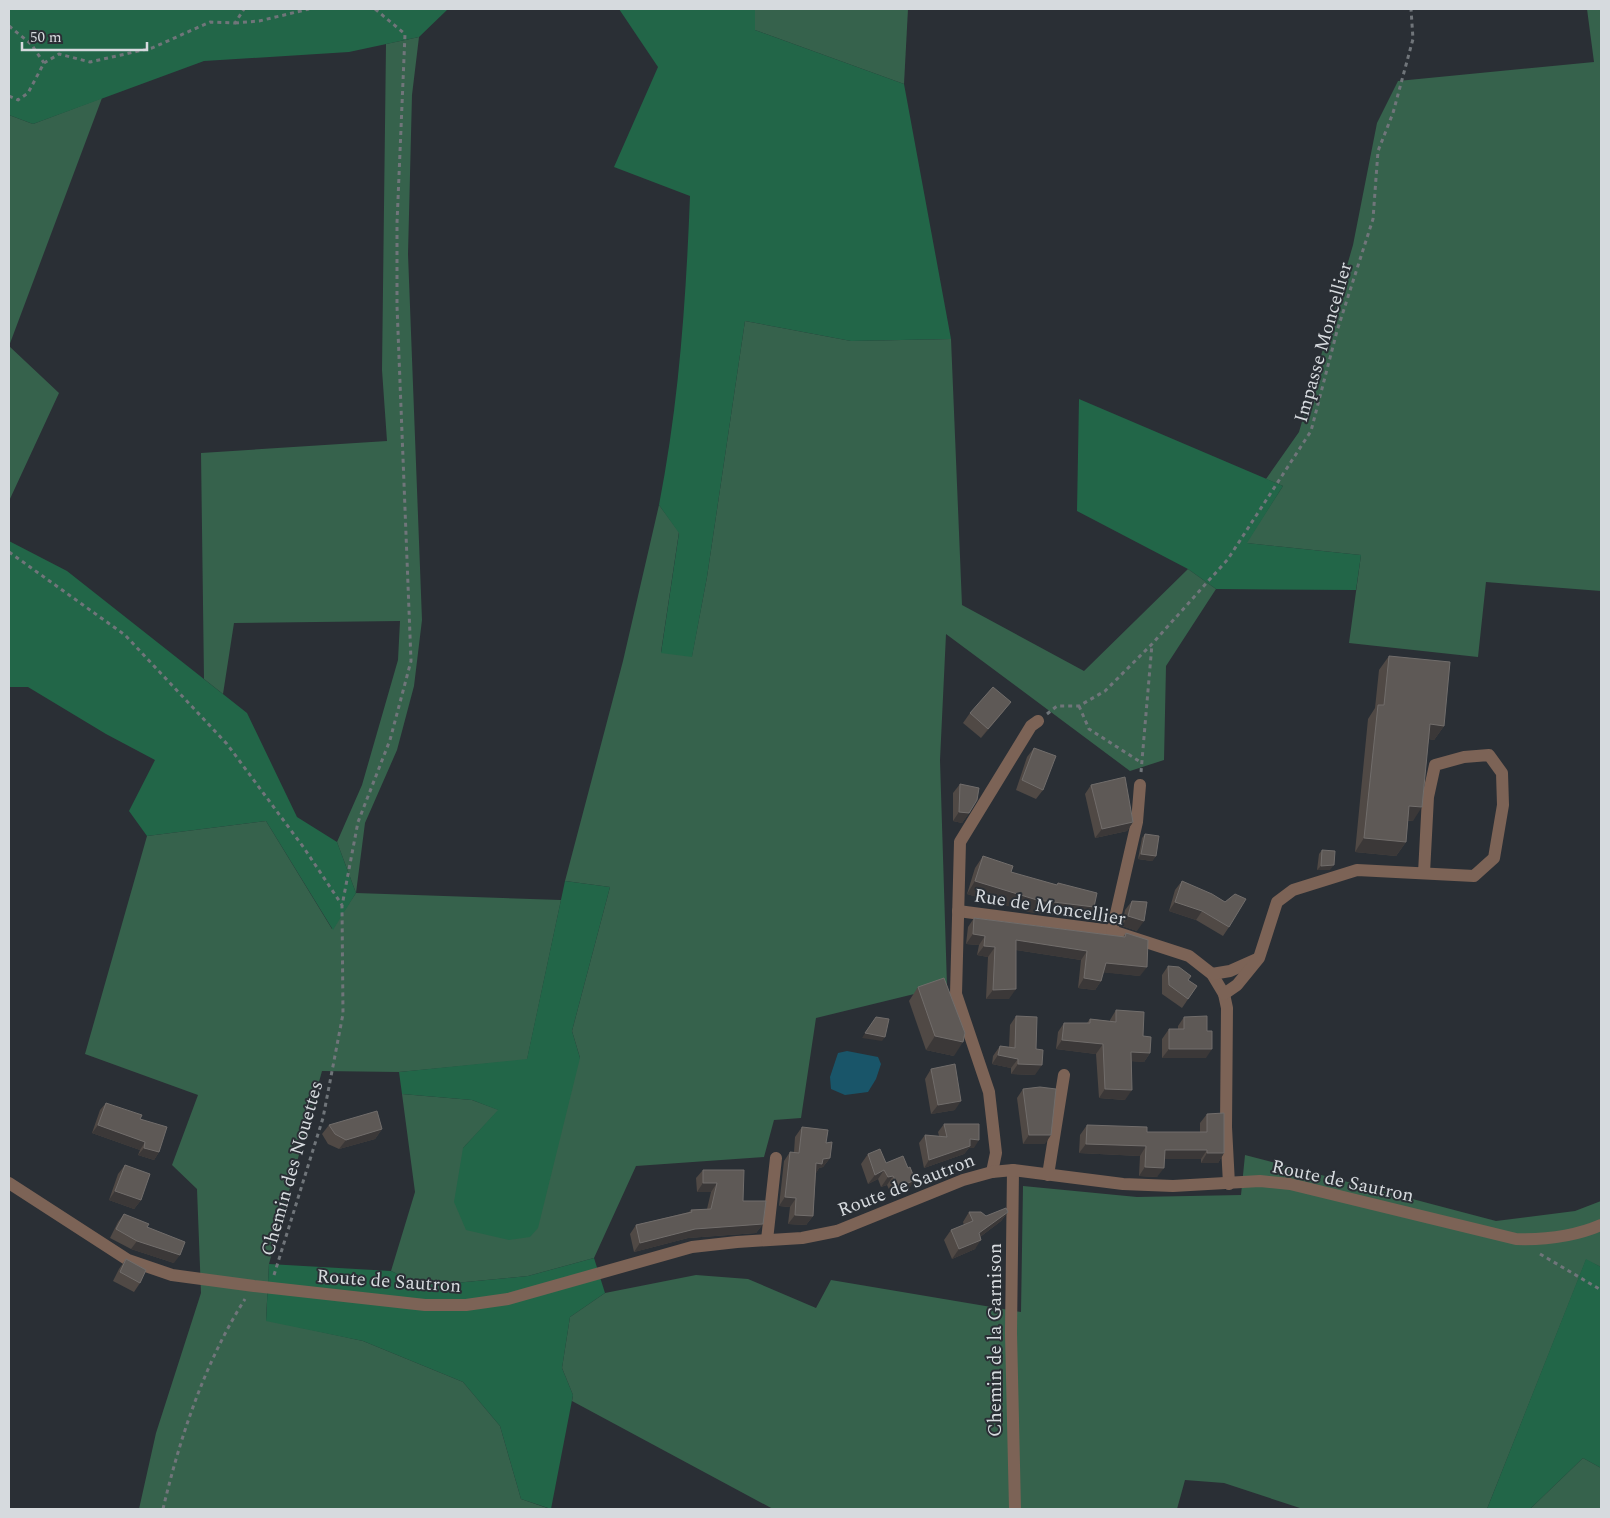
<svg xmlns="http://www.w3.org/2000/svg" width="1610" height="1518" font-family="Spectral,serif">
<style>
.green{fill:#36624c}
.forest{fill:#226648}
.water{fill:#195569}
.lines{fill:none;stroke-linecap:round;stroke-linejoin:round}
.path{stroke:#70757a;stroke-width:3;stroke-dasharray:4 4;stroke-linecap:butt}
.minor{stroke:#7c6356;stroke-width:12}
.wall{fill:#504945}
.shaded-wall{fill:#3b3838}
.building{fill:#5e5956;stroke:#716d6b}
.labels{text-anchor:middle;stroke-width:4;stroke-linejoin:round;paint-order:stroke}
.street-label{font-size:19px;fill:#d6dade;stroke:#2a2f35}
</style>
<rect width="100%" height="100%" fill="#2a2f35"/>
<!-- green -->
<g class="green">
<path d="M 755,9 L 908,9 L 904,84 L 755,30 Z"/>
<path d="M 1587,9 L 1601,9 L 1601,591 L 1486,582 L 1478,657 L 1349,643 L 1361,555 L 1246,543 L 1283,486 L 1266,479 L 1299,432 L 1353,245 L 1377,123 L 1398,81 L 1594,62 Z"/>
<path d="M 419,37 L 412,95 L 408,254 L 422,620 L 414,686 L 397,750 L 365,823 L 356,893 L 561,900 L 527,1060 L 399,1072 L 322,1071 L 269,1264 L 266,1320 L 363,1341 L 463,1382 L 500,1426 L 521,1499 L 550,1509 L 139,1509 L 156,1433 L 201,1293 L 197,1189 L 172,1165 L 198,1095 L 85,1054 L 147,836 L 266,821 L 332,929 L 356,893 L 337,842 L 362,785 L 398,660 L 400,621 L 234,623 L 223,694 L 204,679 L 201,453 L 387,441 L 382,370 L 386,44 Z"/>
<path d="M 102,98 L 9,346 L 59,393 L 9,501 L 9,115 L 33,124 Z"/>
<path d="M 745,321 L 851,341 L 951,339 L 962,605 L 1084,671 L 1188,569 L 1216,589 L 1166,666 L 1164,760 L 1130,771 L 946,634 L 940,760 L 947,986 L 816,1018 L 801,1118 L 774,1120 L 764,1157 L 636,1166 L 594,1258 L 528,1276 L 424,1286 L 391,1271 L 415,1192 L 402,1094 L 472,1100 L 499,1110 L 463,1148 L 580,1058 L 572,1031 L 610,887 L 565,881 L 623,661 L 659,505 L 679,532 L 661,652 L 692,656 L 707,577 Z"/>
<path d="M 1245,1155 L 1496,1221 L 1575,1211 L 1601,1201 L 1601,1267 L 1586,1260 L 1487,1509 L 1303,1509 L 1224,1483 L 1185,1480 L 1177,1509 L 773,1509 L 572,1401 L 573,1395 L 562,1368 L 570,1317 L 605,1293 L 696,1275 L 748,1279 L 816,1308 L 831,1280 L 1021,1312 L 1023,1186 L 1137,1197 L 1241,1195 Z"/>
<path d="M 1583,1458 L 1601,1468 L 1601,1509 L 1530,1509 Z"/>
</g>
<!-- forest -->
<g class="forest">
<path d="M 9,9 L 448,9 L 419,37 L 349,52 L 204,61 L 33,124 L 9,115 Z"/>
<path d="M 619,9 L 755,9 L 755,30 L 904,84 L 951,339 L 851,341 L 745,321 L 707,577 L 692,657 L 661,653 L 679,533 L 659,505 C 679,403 686,300 690,196 L 614,167 L 658,67 Z"/>
<path d="M 1079,399 L 1283,486 L 1247,543 L 1361,555 L 1356,590 L 1216,589 L 1188,569 L 1077,511 Z"/>
<path d="M 9,541 L 67,571 L 247,713 L 297,817 L 337,842 L 356,893 L 333,930 L 266,821 L 147,836 L 129,811 L 155,760 L 106,734 L 28,687 L 9,687 Z"/>
<path d="M 565,881 L 610,887 L 572,1031 L 580,1058 L 538,1228 L 530,1237 L 509,1240 L 466,1230 L 454,1202 L 463,1148 L 498,1110 L 472,1100 L 402,1094 L 399,1072 L 527,1059 Z"/>
<path d="M 594,1258 L 605,1293 L 570,1317 L 562,1368 L 573,1395 L 551,1509 L 521,1499 L 500,1426 L 463,1382 L 363,1341 L 266,1321 L 269,1264 L 391,1271 L 424,1286 L 528,1276 Z"/>
<path d="M 1586,1259 L 1601,1267 L 1601,1468 L 1583,1458 L 1530,1509 L 1487,1509 Z"/>
</g>
<!-- water -->
<path class="water" d="M 847,1051 L 878,1057 L 881,1064 L 876,1079 L 868,1092 L 845,1095 L 831,1089 L 830,1077 L 838,1053 Z"/>
<g class="lines">
<!-- path -->
<g class="path">
<path d="M 235,23 L 259,21 L 309,9"/>
<path d="M 9,26 L 31,44 L 44,63"/>
<path d="M 9,96 L 18,100 L 28,93 L 44,63 L 59,54 L 90,62 L 152,48 L 210,22 L 235,23 L 244,9"/>
<path d="M 9,552 L 125,635 L 227,744 L 304,848 L 342,905"/>
<path d="M 1079,706 L 1089,729 L 1142,763"/>
<path d="M 1047,714 L 1057,706 L 1079,706 L 1105,691 L 1152,644 L 1228,559 L 1311,431 L 1337,331 L 1373,219 L 1378,151 L 1393,113 L 1413,39 L 1411,9"/>
<path d="M 1141,772 L 1152,644"/>
<path d="M 1540,1254 L 1601,1290"/>
<path d="M 274,1275 L 323,1118 L 343,1014 L 342,906 L 358,822 L 390,740 L 411,661 L 397,306 L 397,223 L 405,34 L 375,9"/>
<path d="M 163,1509 C 180,1437 205,1362 245,1299"/>
</g>
<!-- minor -->
<g class="minor">
<path d="M 958,911 L 1112,931 L 1189,956 L 1212,974 L 1224,994 L 1227,1008 L 1226,1127 L 1229,1184"/>
<path d="M 1112,931 L 1137,822 L 1140,785"/>
<path d="M 1212,974 L 1230,971 L 1257,959"/>
<path d="M 1224,994 L 1237,985 L 1259,958 L 1277,902 L 1293,890 L 1357,870 L 1474,876 L 1494,858 L 1503,805 L 1502,773 L 1489,755 L 1464,757 L 1435,765 L 1428,797 L 1424,873"/>
<path d="M 1013,1170 L 1011,1333 L 1015,1509"/>
<path d="M 992,1172 L 996,1153 L 989,1092 L 956,994 L 960,842 L 1031,726 L 1038,721"/>
<path d="M 1048,1175 L 1064,1075"/>
<path d="M 9,1183 L 128,1260 L 172,1275 L 254,1286 L 425,1305 L 466,1305 L 508,1299 L 692,1247 L 737,1242 L 802,1238 L 837,1231 L 963,1180 L 992,1172 L 1013,1170 L 1123,1184 L 1173,1186 L 1260,1181 L 1290,1184 L 1516,1239 C 1546,1240 1573,1237 1601,1225"/>
<path d="M 767,1240 L 776,1158"/>
</g>
</g>
<!-- wall -->
<g class="wall">
<path d="M 1389,656 L 1444,726 L 1434,740 L 1429,739 L 1413,821 L 1408,821 L 1406,842 L 1396,856 L 1355,852 L 1368,719 L 1375,708 L 1379,670 Z"/>
<path d="M 1004,711 L 981,738 L 963,723 L 970,713 Z"/>
<path d="M 1034,748 L 1043,790 L 1036,799 L 1016,790 L 1027,757 Z"/>
<path d="M 960,784 L 969,813 L 962,823 L 953,821 L 953,793 Z"/>
<path d="M 1091,785 L 1133,822 L 1127,831 L 1095,838 L 1085,794 Z"/>
<path d="M 1145,834 L 1156,856 L 1152,861 L 1138,859 L 1142,838 Z"/>
<path d="M 1322,850 L 1330,870 L 1317,870 L 1319,854 Z"/>
<path d="M 983,856 L 1011,872 L 1057,885 L 1058,883 L 1094,907 L 1086,919 L 1029,912 L 967,894 L 975,868 Z"/>
<path d="M 1182,881 L 1225,902 L 1229,927 L 1223,936 L 1196,920 L 1169,911 L 1175,890 Z"/>
<path d="M 1132,901 L 1137,931 L 1122,926 L 1125,910 Z"/>
<path d="M 974,918 L 1123,937 L 1126,933 L 1140,976 L 1103,972 L 1101,981 L 1095,990 L 1078,988 L 1081,960 L 1016,950 L 1009,999 L 986,999 L 988,957 L 977,955 L 979,945 L 966,944 L 968,927 Z"/>
<path d="M 1168,966 L 1197,986 L 1182,1008 L 1162,994 L 1162,975 Z"/>
<path d="M 918,987 L 954,1056 L 926,1050 L 909,1001 Z"/>
<path d="M 1116,1010 L 1143,1036 L 1150,1053 L 1144,1062 L 1132,1061 L 1125,1100 L 1099,1098 L 1096,1054 L 1056,1049 L 1058,1032 L 1064,1023 L 1087,1023 L 1090,1019 L 1110,1021 L 1110,1020 Z"/>
<path d="M 1016,1016 L 1036,1049 L 1035,1075 L 1011,1074 L 1011,1068 L 992,1064 L 993,1056 L 1000,1046 L 1009,1047 L 1010,1025 Z"/>
<path d="M 1184,1017 L 1206,1058 L 1162,1058 L 1162,1039 L 1169,1029 L 1178,1029 L 1178,1026 Z"/>
<path d="M 931,1069 L 955,1110 L 931,1114 L 925,1079 Z"/>
<path d="M 1023,1089 L 1045,1144 L 1023,1144 L 1017,1098 Z"/>
<path d="M 106,1103 L 140,1119 L 159,1152 L 154,1160 L 138,1155 L 140,1150 L 92,1133 L 100,1110 Z"/>
<path d="M 1207,1114 L 1224,1153 L 1218,1163 L 1201,1163 L 1201,1159 L 1164,1159 L 1157,1177 L 1139,1176 L 1140,1156 L 1079,1153 L 1080,1135 L 1087,1125 L 1147,1132 L 1200,1132 L 1200,1123 Z"/>
<path d="M 944,1124 L 974,1148 L 969,1148 L 964,1154 L 924,1168 L 919,1143 L 925,1135 L 939,1136 L 938,1132 Z"/>
<path d="M 329,1125 L 382,1129 L 375,1139 L 339,1149 L 328,1144 L 322,1134 Z"/>
<path d="M 802,1127 L 826,1143 L 830,1158 L 823,1167 L 819,1168 L 816,1173 L 813,1216 L 806,1225 L 788,1224 L 790,1207 L 779,1206 L 784,1161 L 790,1152 L 794,1152 L 795,1137 Z"/>
<path d="M 868,1154 L 886,1163 L 908,1190 L 892,1196 L 887,1185 L 881,1187 L 878,1179 L 868,1184 L 861,1164 Z"/>
<path d="M 125,1165 L 141,1200 L 134,1209 L 109,1200 L 118,1174 Z"/>
<path d="M 703,1170 L 743,1201 L 763,1224 L 756,1233 L 688,1238 L 634,1252 L 630,1234 L 636,1225 L 689,1212 L 691,1210 L 707,1209 L 711,1192 L 697,1192 L 696,1178 Z"/>
<path d="M 969,1212 L 986,1216 L 1008,1212 L 1001,1221 L 980,1237 L 975,1249 L 952,1259 L 944,1240 L 951,1230 L 964,1225 L 963,1222 Z"/>
<path d="M 124,1214 L 147,1227 L 174,1263 L 131,1249 L 110,1238 L 118,1222 Z"/>
<path d="M 126,1259 L 140,1283 L 134,1292 L 113,1281 L 119,1269 Z"/>
</g>
<!-- shaded-wall -->
<g class="shaded-wall">
<path d="M 1011,702 L 1004,711 L 981,738 L 988,729 Z"/>
<path d="M 1430,724 L 1444,726 L 1434,740 L 1420,738 Z"/>
<path d="M 1409,806 L 1422,807 L 1413,821 L 1399,820 Z"/>
<path d="M 959,812 L 969,813 L 962,823 L 953,821 Z"/>
<path d="M 1133,822 L 1127,831 L 1095,838 L 1102,829 Z"/>
<path d="M 1364,838 L 1406,842 L 1396,856 L 1355,852 Z"/>
<path d="M 1141,854 L 1156,856 L 1152,861 L 1138,859 Z"/>
<path d="M 1334,865 L 1330,870 L 1317,870 L 1321,866 Z"/>
<path d="M 975,881 L 1094,907 L 1086,919 L 1029,912 L 967,894 Z"/>
<path d="M 1175,902 L 1202,911 L 1196,920 L 1169,911 Z"/>
<path d="M 1128,916 L 1144,921 L 1137,931 L 1122,926 Z"/>
<path d="M 973,934 L 985,936 L 979,945 L 966,944 Z"/>
<path d="M 1016,940 L 1087,951 L 1081,960 L 1009,949 Z"/>
<path d="M 984,946 L 995,947 L 988,957 L 977,955 Z"/>
<path d="M 1106,963 L 1147,967 L 1140,976 L 1099,972 Z"/>
<path d="M 1084,978 L 1101,981 L 1095,990 L 1078,988 Z"/>
<path d="M 1016,989 L 1009,999 L 986,999 L 993,990 Z"/>
<path d="M 865,1033 L 885,1037 L 882,1041 L 862,1038 Z"/>
<path d="M 935,1036 L 963,1042 L 954,1056 L 926,1050 Z"/>
<path d="M 1062,1040 L 1103,1044 L 1096,1054 L 1056,1049 Z"/>
<path d="M 1169,1049 L 1212,1049 L 1206,1058 L 1162,1058 Z"/>
<path d="M 1131,1052 L 1150,1053 L 1144,1062 L 1125,1061 Z"/>
<path d="M 998,1055 L 1018,1059 L 1011,1068 L 992,1064 Z"/>
<path d="M 1018,1064 L 1042,1065 L 1035,1075 L 1011,1074 Z"/>
<path d="M 1105,1089 L 1132,1090 L 1125,1100 L 1099,1098 Z"/>
<path d="M 961,1101 L 955,1110 L 931,1114 L 938,1105 Z"/>
<path d="M 98,1125 L 145,1142 L 140,1150 L 92,1133 Z"/>
<path d="M 382,1129 L 375,1139 L 339,1149 L 346,1140 Z"/>
<path d="M 1029,1135 L 1051,1135 L 1045,1144 L 1023,1144 Z"/>
<path d="M 970,1139 L 979,1140 L 974,1148 L 969,1148 L 964,1154 L 924,1168 L 929,1160 Z"/>
<path d="M 1086,1144 L 1146,1146 L 1140,1156 L 1079,1153 Z"/>
<path d="M 144,1148 L 159,1152 L 154,1160 L 138,1155 Z"/>
<path d="M 1165,1150 L 1207,1150 L 1201,1159 L 1158,1159 Z"/>
<path d="M 1207,1153 L 1224,1153 L 1218,1163 L 1201,1163 Z"/>
<path d="M 830,1158 L 823,1167 L 819,1168 L 816,1173 L 816,1163 L 823,1159 Z"/>
<path d="M 1145,1167 L 1164,1168 L 1157,1177 L 1139,1176 Z"/>
<path d="M 884,1170 L 878,1179 L 868,1184 L 875,1175 Z"/>
<path d="M 893,1176 L 887,1185 L 881,1187 L 888,1177 Z"/>
<path d="M 915,1180 L 908,1190 L 892,1196 L 899,1187 Z"/>
<path d="M 703,1183 L 717,1183 L 711,1192 L 697,1192 Z"/>
<path d="M 115,1191 L 141,1200 L 134,1209 L 109,1200 Z"/>
<path d="M 785,1197 L 796,1198 L 790,1207 L 779,1206 Z"/>
<path d="M 1008,1212 L 1001,1221 L 972,1243 L 979,1233 Z"/>
<path d="M 795,1215 L 813,1216 L 806,1225 L 788,1224 Z"/>
<path d="M 763,1224 L 756,1233 L 688,1238 L 634,1252 L 640,1243 L 695,1229 Z"/>
<path d="M 981,1240 L 975,1249 L 952,1259 L 959,1249 Z"/>
<path d="M 137,1241 L 180,1255 L 174,1263 L 131,1249 Z"/>
</g>
<!-- building -->
<g class="building">
<path d="M 1389,656 L 1450,662 L 1444,726 L 1430,724 L 1422,807 L 1409,806 L 1406,842 L 1364,838 L 1378,705 L 1384,705 Z"/>
<path d="M 993,687 L 1011,702 L 988,729 L 970,713 Z"/>
<path d="M 1034,748 L 1056,756 L 1043,790 L 1022,780 Z"/>
<path d="M 1125,777 L 1133,822 L 1102,829 L 1091,785 Z"/>
<path d="M 960,784 L 979,788 L 977,800 L 969,813 L 959,812 Z"/>
<path d="M 1145,834 L 1159,836 L 1156,856 L 1141,854 Z"/>
<path d="M 1322,850 L 1335,851 L 1334,865 L 1321,866 Z"/>
<path d="M 983,856 L 1013,866 L 1011,872 L 1057,885 L 1058,883 L 1097,893 L 1094,907 L 1037,900 L 975,881 Z"/>
<path d="M 1182,881 L 1212,894 L 1225,902 L 1235,894 L 1246,899 L 1229,927 L 1202,911 L 1175,902 Z"/>
<path d="M 1132,901 L 1147,902 L 1144,921 L 1128,916 Z"/>
<path d="M 974,918 L 1125,937 L 1126,933 L 1148,940 L 1147,967 L 1106,963 L 1101,981 L 1084,978 L 1087,951 L 1016,940 L 1016,989 L 993,990 L 995,947 L 984,946 L 985,936 L 973,934 Z"/>
<path d="M 1168,966 L 1179,967 L 1191,976 L 1188,980 L 1197,986 L 1188,999 L 1169,985 Z"/>
<path d="M 944,978 L 965,1033 L 963,1042 L 935,1036 L 918,987 Z"/>
<path d="M 1116,1010 L 1144,1012 L 1143,1036 L 1151,1037 L 1150,1053 L 1131,1052 L 1132,1090 L 1105,1089 L 1103,1044 L 1062,1040 L 1064,1023 L 1090,1023 L 1090,1019 L 1116,1022 Z"/>
<path d="M 1016,1016 L 1037,1017 L 1036,1049 L 1043,1050 L 1042,1065 L 1018,1064 L 1018,1059 L 998,1055 L 1000,1046 L 1015,1048 Z"/>
<path d="M 1207,1016 L 1207,1031 L 1212,1031 L 1212,1049 L 1169,1049 L 1169,1029 L 1184,1029 L 1184,1017 Z"/>
<path d="M 876,1017 L 889,1019 L 885,1037 L 865,1033 Z"/>
<path d="M 955,1064 L 961,1101 L 938,1105 L 931,1069 Z"/>
<path d="M 1040,1087 L 1056,1089 L 1051,1135 L 1029,1135 L 1023,1089 Z"/>
<path d="M 106,1103 L 142,1115 L 140,1119 L 167,1127 L 159,1152 L 144,1148 L 145,1142 L 98,1125 Z"/>
<path d="M 377,1111 L 382,1129 L 346,1140 L 335,1134 L 329,1125 Z"/>
<path d="M 1224,1113 L 1224,1153 L 1207,1153 L 1207,1150 L 1165,1150 L 1164,1168 L 1145,1167 L 1146,1146 L 1086,1144 L 1087,1125 L 1147,1127 L 1147,1132 L 1207,1132 L 1207,1114 Z"/>
<path d="M 944,1124 L 979,1124 L 979,1140 L 970,1139 L 970,1146 L 929,1160 L 925,1135 L 947,1137 Z"/>
<path d="M 802,1127 L 828,1130 L 826,1143 L 832,1142 L 830,1158 L 823,1159 L 822,1164 L 816,1163 L 813,1216 L 795,1215 L 796,1198 L 785,1197 L 790,1152 L 799,1153 Z"/>
<path d="M 880,1149 L 886,1163 L 903,1156 L 908,1168 L 910,1167 L 915,1180 L 899,1187 L 893,1176 L 888,1177 L 884,1170 L 875,1175 L 868,1154 Z"/>
<path d="M 125,1165 L 150,1174 L 141,1200 L 115,1191 Z"/>
<path d="M 703,1170 L 744,1170 L 743,1201 L 766,1201 L 763,1224 L 695,1229 L 640,1243 L 636,1225 L 692,1212 L 691,1210 L 711,1209 L 717,1183 L 703,1183 Z"/>
<path d="M 1006,1208 L 1008,1212 L 979,1233 L 981,1240 L 959,1249 L 951,1230 L 973,1221 L 969,1212 L 981,1212 L 986,1216 Z"/>
<path d="M 124,1214 L 149,1224 L 147,1227 L 185,1242 L 180,1255 L 137,1241 L 116,1229 Z"/>
<path d="M 126,1259 L 146,1270 L 140,1283 L 120,1272 Z"/>
</g>
<g class="labels">
<!-- street labels -->
<g class="street-label">
<text transform="translate(1322 342) rotate(-74)" y="7">Impasse Moncellier</text>
<text transform="translate(1050 906) rotate(9)" y="7">Rue de Moncellier</text>
<text transform="translate(291 1168) rotate(-74)" y="7">Chemin des Nouettes</text>
<text transform="translate(1343 1180) rotate(12)" y="7">Route de Sautron</text>
<text transform="translate(906 1184) rotate(-21)" y="7">Route de Sautron</text>
<text transform="translate(389 1280) rotate(4)" y="7">Route de Sautron</text>
<text transform="translate(994 1340) rotate(-90)" y="7">Chemin de la Garnison</text>
</g>
</g>
<!-- border -->
<rect width="1610" height="1518" fill="none" stroke="#d6dade" stroke-width="20"/>
<!-- scale -->
<path d="M22 42v8h125v-8" fill="none" stroke="#d6dade" stroke-width="2.5"/>
<text x="30" y="42" font-size="15" fill="#d6dade" stroke="#2a2f35" stroke-width="4" paint-order="stroke">50 m</text>
</svg>
